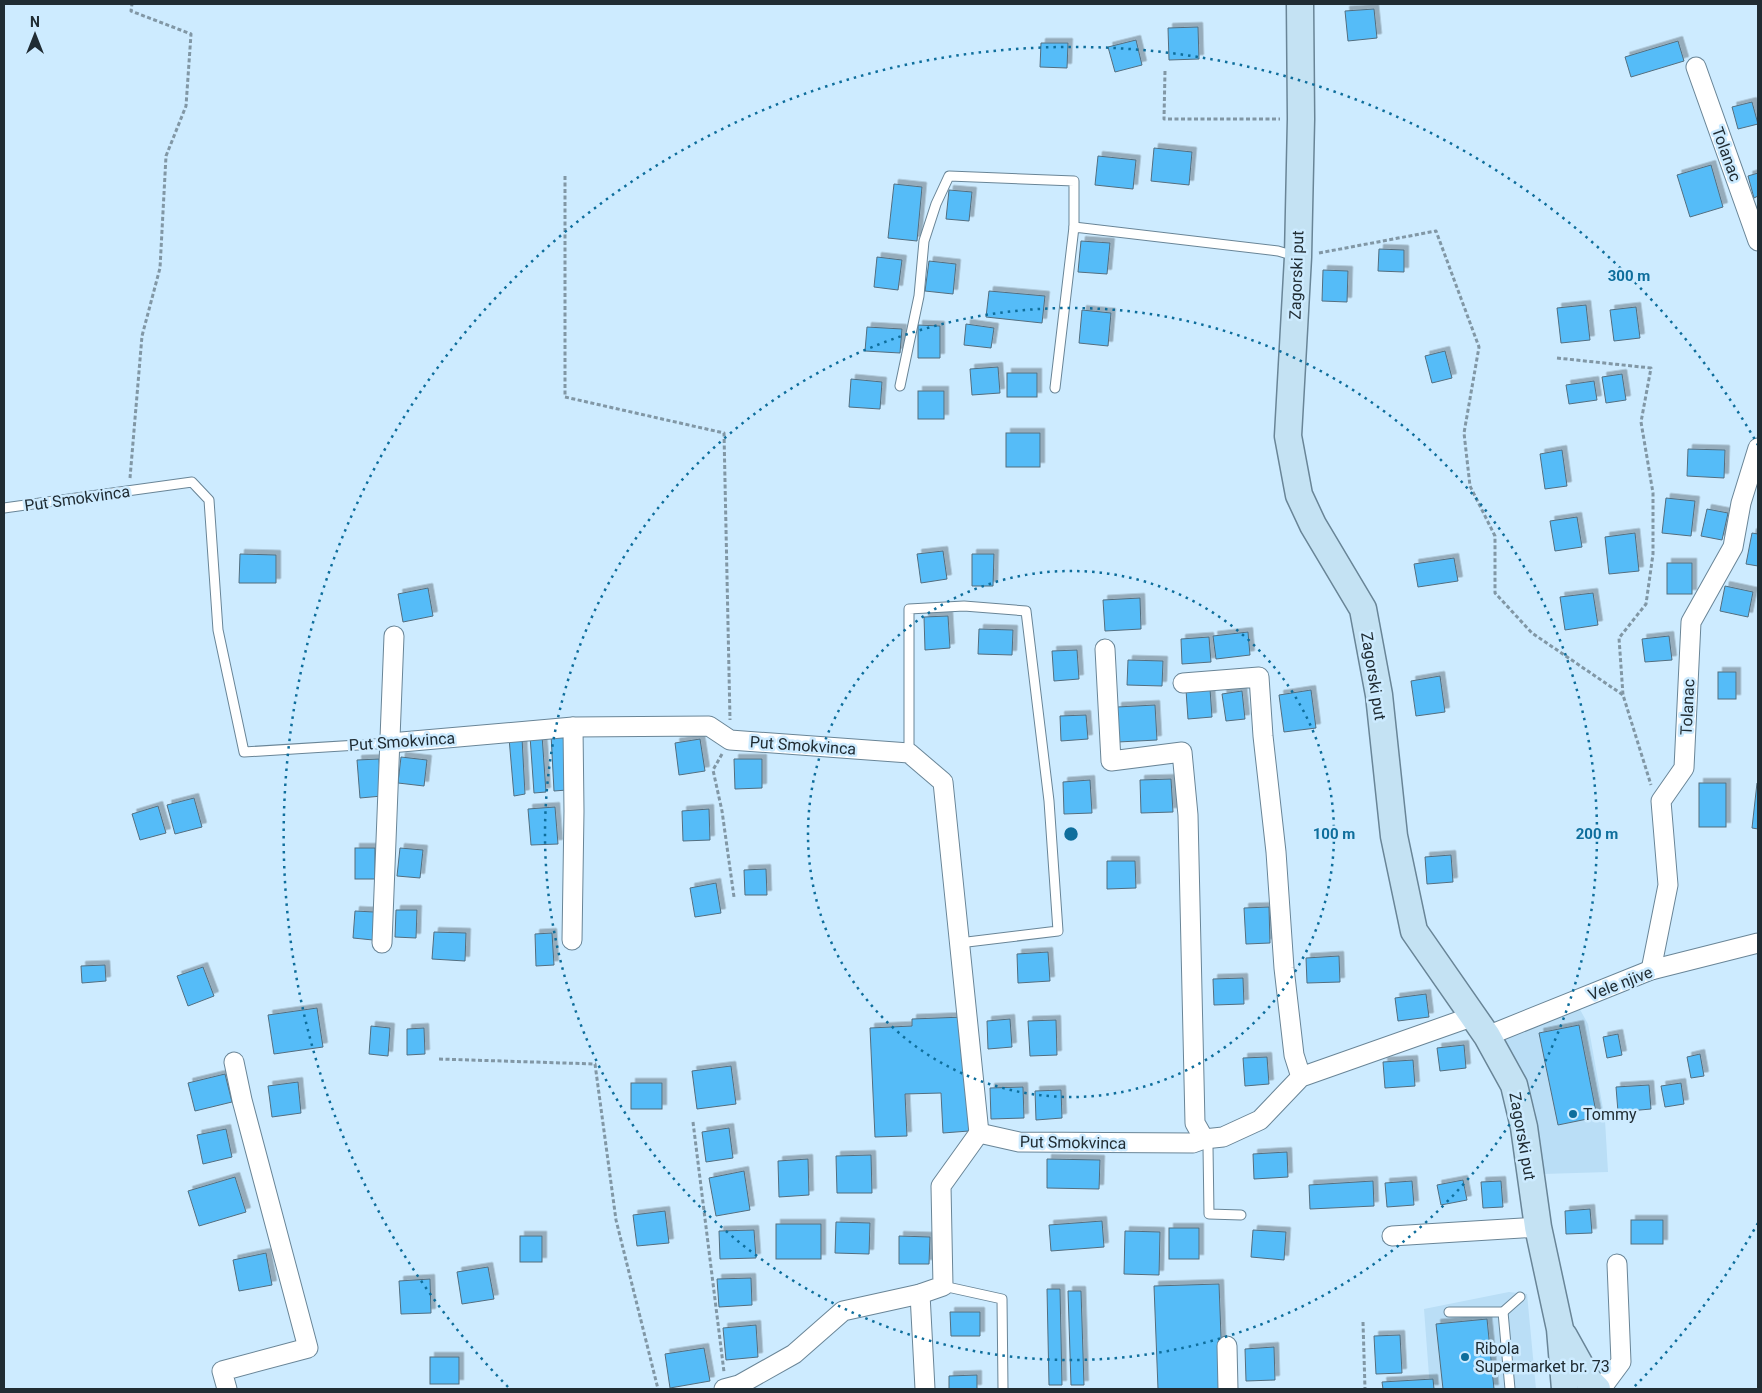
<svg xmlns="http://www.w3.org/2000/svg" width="1762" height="1393" font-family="Roboto,sans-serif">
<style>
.built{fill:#badef6}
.building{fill:#55bcf8;stroke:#536e7f;filter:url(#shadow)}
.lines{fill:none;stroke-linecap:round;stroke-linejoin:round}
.lane-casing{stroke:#698597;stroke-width:11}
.street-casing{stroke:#698597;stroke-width:21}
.secondary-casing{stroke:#698597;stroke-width:29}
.path{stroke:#8197a5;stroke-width:3;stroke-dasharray:4 2.5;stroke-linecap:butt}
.lane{stroke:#fff;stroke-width:9}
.street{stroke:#fff;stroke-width:19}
.secondary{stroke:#c4e2f3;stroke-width:26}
.ring{fill:none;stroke:#0e6e9c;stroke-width:2.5;stroke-dasharray:2.5 5}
.poi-dot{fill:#0e6e9c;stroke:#cdebff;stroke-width:2}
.labels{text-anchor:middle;stroke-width:5;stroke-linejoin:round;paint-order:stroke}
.street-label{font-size:16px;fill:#202c33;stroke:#cdebff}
.poi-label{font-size:16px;fill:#202c33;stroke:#cdebff;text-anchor:start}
.centre{fill:#0e6e9c;stroke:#cdebff;stroke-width:2.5}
.ring-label{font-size:15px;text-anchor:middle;font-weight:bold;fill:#0e6e9c;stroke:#cdebff;stroke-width:5;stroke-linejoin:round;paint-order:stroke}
</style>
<defs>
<filter id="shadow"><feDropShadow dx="4.5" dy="-4.5" stdDeviation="0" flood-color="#0004"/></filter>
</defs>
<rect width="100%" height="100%" fill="#cdebff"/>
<!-- built -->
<g class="built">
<path d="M 1578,1006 L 1588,1024 L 1605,1120 L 1608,1172 L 1543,1174 L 1535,1109 L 1523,1080 L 1499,1040 Z"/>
<path d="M 1509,1292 L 1527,1294 L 1536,1389 L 1430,1389 L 1424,1309 Z"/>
</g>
<!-- building -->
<g class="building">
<path d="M 1374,9 L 1377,38 L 1348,41 L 1345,11 Z"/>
<path d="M 1198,27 L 1199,59 L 1169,60 L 1168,28 Z"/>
<path d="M 1136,40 L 1142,65 L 1115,72 L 1108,47 Z"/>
<path d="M 1678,41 L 1684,61 L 1631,77 L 1625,57 Z"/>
<path d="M 1041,43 L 1068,43 L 1067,68 L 1040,67 Z"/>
<path d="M 1752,102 L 1758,124 L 1738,129 L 1732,107 Z"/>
<path d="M 1154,148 L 1192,152 L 1189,185 L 1151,181 Z"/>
<path d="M 1098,156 L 1136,160 L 1133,189 L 1095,185 Z"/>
<path d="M 1711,165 L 1723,207 L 1690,217 L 1677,175 Z"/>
<path d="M 1758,173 L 1758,196 L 1754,198 L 1748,176 Z"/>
<path d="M 894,184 L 922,187 L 917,241 L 888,238 Z"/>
<path d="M 949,190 L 972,192 L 969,221 L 946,219 Z"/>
<path d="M 1081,241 L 1110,243 L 1107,274 L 1078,272 Z"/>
<path d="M 1379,249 L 1404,250 L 1404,272 L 1378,271 Z"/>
<path d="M 877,257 L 902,260 L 898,290 L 874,287 Z"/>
<path d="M 929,261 L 956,264 L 953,294 L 925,291 Z"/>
<path d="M 1323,270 L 1348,271 L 1347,302 L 1322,301 Z"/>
<path d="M 989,291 L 1045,296 L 1042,323 L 986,317 Z"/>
<path d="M 1586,305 L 1590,340 L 1561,343 L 1557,308 Z"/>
<path d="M 1636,307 L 1640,338 L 1614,341 L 1610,310 Z"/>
<path d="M 1082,310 L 1111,313 L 1108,346 L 1079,343 Z"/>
<path d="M 966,324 L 994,328 L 991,348 L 964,345 Z"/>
<path d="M 918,325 L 940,326 L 940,358 L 918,358 Z"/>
<path d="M 867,327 L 902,329 L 900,353 L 865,351 Z"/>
<path d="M 1445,351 L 1452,378 L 1432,383 L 1425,356 Z"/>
<path d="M 998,367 L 1000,393 L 972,395 L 970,369 Z"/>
<rect x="1007" y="373" width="30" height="24"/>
<path d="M 1622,374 L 1626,400 L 1606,403 L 1602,377 Z"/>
<path d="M 851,379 L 882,382 L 880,409 L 849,407 Z"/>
<path d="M 1594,381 L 1597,400 L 1569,404 L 1566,385 Z"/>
<rect x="918" y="391" width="26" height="28"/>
<rect x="1006" y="433" width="34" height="34"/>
<path d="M 1688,449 L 1725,450 L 1724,478 L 1687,476 Z"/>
<path d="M 1562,450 L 1567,486 L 1545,489 L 1540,454 Z"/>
<path d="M 1666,498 L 1695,501 L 1691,536 L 1662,533 Z"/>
<path d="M 1707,509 L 1728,513 L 1722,540 L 1701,536 Z"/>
<path d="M 1577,517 L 1582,547 L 1555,551 L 1550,521 Z"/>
<path d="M 1635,533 L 1639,571 L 1609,574 L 1605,537 Z"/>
<path d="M 1752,533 L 1758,534 L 1758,566 L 1746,564 Z"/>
<path d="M 943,551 L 947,579 L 921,583 L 917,554 Z"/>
<path d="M 240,554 L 276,555 L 276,583 L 239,583 Z"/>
<path d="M 972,554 L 994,554 L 993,586 L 972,586 Z"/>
<path d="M 1454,558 L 1458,581 L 1418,587 L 1414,564 Z"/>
<rect x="1667" y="563" width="25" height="31"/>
<path d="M 1725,586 L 1753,592 L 1748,617 L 1720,611 Z"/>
<path d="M 428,588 L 433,616 L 403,622 L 398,594 Z"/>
<path d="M 1593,593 L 1598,625 L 1565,630 L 1560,597 Z"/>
<path d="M 1140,598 L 1141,629 L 1105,631 L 1103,600 Z"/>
<path d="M 948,616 L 950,648 L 925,650 L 924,617 Z"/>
<path d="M 979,629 L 1013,630 L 1012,655 L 978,654 Z"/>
<path d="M 1248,632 L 1250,655 L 1216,659 L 1213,636 Z"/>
<path d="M 1669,636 L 1672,660 L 1645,662 L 1642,639 Z"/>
<path d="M 1209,637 L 1211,662 L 1182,664 L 1181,639 Z"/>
<path d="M 1077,650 L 1079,679 L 1054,681 L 1052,651 Z"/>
<path d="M 1128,660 L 1163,661 L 1162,686 L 1127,685 Z"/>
<rect x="1718" y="672" width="18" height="27"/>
<path d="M 1440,676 L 1445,712 L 1416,716 L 1411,681 Z"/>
<path d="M 1210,689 L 1212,717 L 1188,719 L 1186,690 Z"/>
<path d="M 1311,690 L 1316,728 L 1284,732 L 1279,695 Z"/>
<path d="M 1242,691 L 1245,719 L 1226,721 L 1222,694 Z"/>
<path d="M 1155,705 L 1157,740 L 1118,742 L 1117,707 Z"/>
<path d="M 1086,715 L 1088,739 L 1061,741 L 1060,716 Z"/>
<path d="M 563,733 L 567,790 L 554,791 L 551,734 Z"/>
<path d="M 542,735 L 546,792 L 534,793 L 530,736 Z"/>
<path d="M 509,738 L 522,738 L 525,794 L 514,796 Z"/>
<path d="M 700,739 L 705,771 L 679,775 L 675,743 Z"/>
<path d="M 401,757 L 427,760 L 424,786 L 398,783 Z"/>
<path d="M 379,759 L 382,796 L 360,798 L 357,760 Z"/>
<path d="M 734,759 L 762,759 L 762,788 L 735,789 Z"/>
<path d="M 1171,779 L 1173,812 L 1141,813 L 1140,780 Z"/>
<path d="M 1090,780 L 1092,813 L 1064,814 L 1063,782 Z"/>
<rect x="1699" y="783" width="27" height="44"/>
<path d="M 1757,783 L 1758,783 L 1758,829 L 1752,828 Z"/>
<path d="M 194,798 L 202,827 L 175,834 L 167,805 Z"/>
<path d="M 158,806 L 166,833 L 140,840 L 132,814 Z"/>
<path d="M 555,807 L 558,844 L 531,845 L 528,809 Z"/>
<path d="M 709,809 L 710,840 L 683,841 L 682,811 Z"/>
<rect x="355" y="848" width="20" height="31"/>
<path d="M 400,848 L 423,850 L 420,878 L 397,876 Z"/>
<path d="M 1451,855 L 1453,882 L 1427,884 L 1425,857 Z"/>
<path d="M 1107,861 L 1135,861 L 1136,888 L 1107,889 Z"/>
<path d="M 766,869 L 767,895 L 745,895 L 744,870 Z"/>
<path d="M 716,883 L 721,913 L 695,917 L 690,888 Z"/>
<path d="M 1269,907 L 1270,943 L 1246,944 L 1244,908 Z"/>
<path d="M 396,910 L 417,910 L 416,938 L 395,937 Z"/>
<path d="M 355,911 L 374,912 L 373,940 L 353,938 Z"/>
<path d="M 434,932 L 466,933 L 465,961 L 432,959 Z"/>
<path d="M 552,933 L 554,965 L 536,966 L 535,934 Z"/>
<path d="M 1048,952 L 1050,981 L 1018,983 L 1017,954 Z"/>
<path d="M 1339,956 L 1340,982 L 1307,983 L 1306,958 Z"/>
<path d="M 105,965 L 106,981 L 82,983 L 81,966 Z"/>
<path d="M 203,967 L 214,996 L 188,1006 L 177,976 Z"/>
<path d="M 1243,978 L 1244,1004 L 1214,1005 L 1213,979 Z"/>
<path d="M 1426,994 L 1429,1017 L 1398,1021 L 1395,998 Z"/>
<path d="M 317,1008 L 323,1047 L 274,1054 L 268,1015 Z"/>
<path d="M 964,1017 L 969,1131 L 943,1133 L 941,1093 L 905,1094 L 907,1136 L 875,1137 L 870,1028 L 912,1026 L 912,1019 Z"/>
<path d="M 1010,1019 L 1012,1047 L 988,1049 L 987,1021 Z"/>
<path d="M 1056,1020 L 1057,1055 L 1030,1056 L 1028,1021 Z"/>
<path d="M 1579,1025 L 1597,1117 L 1558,1125 L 1539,1033 Z"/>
<path d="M 371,1026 L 390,1028 L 388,1056 L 369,1054 Z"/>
<path d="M 424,1028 L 425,1054 L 407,1055 L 407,1029 Z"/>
<path d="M 1618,1034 L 1622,1055 L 1607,1058 L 1603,1037 Z"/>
<path d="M 1464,1045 L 1466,1068 L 1440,1071 L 1437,1048 Z"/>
<path d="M 1700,1054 L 1704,1076 L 1691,1078 L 1687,1057 Z"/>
<path d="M 1267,1057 L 1269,1084 L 1245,1086 L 1243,1058 Z"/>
<path d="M 1413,1060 L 1415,1086 L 1385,1088 L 1383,1062 Z"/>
<path d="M 731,1066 L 736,1104 L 697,1109 L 692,1071 Z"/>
<path d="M 225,1074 L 232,1102 L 195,1111 L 188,1083 Z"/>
<path d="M 298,1082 L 301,1113 L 272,1117 L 268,1086 Z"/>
<rect x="631" y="1083" width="31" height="26"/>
<path d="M 1681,1083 L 1684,1104 L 1665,1107 L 1661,1086 Z"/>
<path d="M 1649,1085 L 1651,1109 L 1618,1112 L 1616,1087 Z"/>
<path d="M 1023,1087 L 1024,1118 L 991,1119 L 990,1088 Z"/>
<path d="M 1061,1090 L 1062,1118 L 1036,1120 L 1035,1091 Z"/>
<path d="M 729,1128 L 733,1158 L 706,1162 L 702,1132 Z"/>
<path d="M 226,1129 L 232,1157 L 203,1164 L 197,1135 Z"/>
<path d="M 1287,1152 L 1288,1177 L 1254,1179 L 1253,1154 Z"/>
<path d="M 871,1155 L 872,1193 L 837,1193 L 836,1156 Z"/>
<path d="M 808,1159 L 809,1195 L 779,1197 L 778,1161 Z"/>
<path d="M 1047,1159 L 1100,1160 L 1099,1189 L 1047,1188 Z"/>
<path d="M 744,1171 L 750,1210 L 716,1216 L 709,1178 Z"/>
<path d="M 235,1177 L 246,1212 L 199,1226 L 188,1191 Z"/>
<path d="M 1463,1180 L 1467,1200 L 1441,1205 L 1437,1185 Z"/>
<path d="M 1373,1181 L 1374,1206 L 1310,1209 L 1309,1185 Z"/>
<path d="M 1412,1181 L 1414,1205 L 1387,1207 L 1385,1183 Z"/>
<path d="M 1501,1181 L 1503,1207 L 1483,1208 L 1481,1182 Z"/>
<path d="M 1590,1209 L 1592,1233 L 1566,1234 L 1565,1211 Z"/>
<path d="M 665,1211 L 669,1243 L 637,1246 L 633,1215 Z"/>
<rect x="1631" y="1220" width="32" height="24"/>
<path d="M 1102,1221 L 1104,1247 L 1051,1251 L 1049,1225 Z"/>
<path d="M 836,1222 L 870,1223 L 869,1254 L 835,1253 Z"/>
<rect x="776" y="1224" width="45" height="35"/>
<rect x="1169" y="1228" width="30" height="31"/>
<path d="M 754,1230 L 756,1258 L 720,1259 L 719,1231 Z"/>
<path d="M 1253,1230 L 1286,1232 L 1284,1260 L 1251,1257 Z"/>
<path d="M 1125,1231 L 1160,1232 L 1159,1275 L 1124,1274 Z"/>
<rect x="520" y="1236" width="22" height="26"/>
<path d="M 899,1236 L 930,1237 L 929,1264 L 899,1264 Z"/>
<path d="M 266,1253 L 272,1285 L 239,1291 L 233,1260 Z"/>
<path d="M 488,1267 L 494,1299 L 462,1304 L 457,1272 Z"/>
<path d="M 751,1278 L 752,1305 L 719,1307 L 717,1279 Z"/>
<path d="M 430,1279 L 431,1313 L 401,1314 L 399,1281 Z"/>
<path d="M 1219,1284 L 1223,1389 L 1158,1389 L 1154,1286 Z"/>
<path d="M 1047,1289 L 1060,1289 L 1062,1385 L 1049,1385 Z"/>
<path d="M 1068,1291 L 1081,1291 L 1084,1385 L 1071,1385 Z"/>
<path d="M 950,1312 L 980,1312 L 980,1336 L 951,1336 Z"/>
<path d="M 1487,1319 L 1494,1389 L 1443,1389 L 1436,1324 Z"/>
<path d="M 756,1325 L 758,1357 L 726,1360 L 723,1328 Z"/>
<path d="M 1400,1335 L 1402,1373 L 1376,1374 L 1374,1336 Z"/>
<path d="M 1274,1347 L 1275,1380 L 1246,1381 L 1245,1349 Z"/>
<path d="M 704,1348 L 710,1381 L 670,1388 L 665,1354 Z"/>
<rect x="430" y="1357" width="29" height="27"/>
<path d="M 977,1375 L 977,1389 L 949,1389 L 949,1376 Z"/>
<path d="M 1433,1379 L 1434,1389 L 1383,1389 L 1382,1382 Z"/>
</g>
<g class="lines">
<!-- lane casing -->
<g class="lane-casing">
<g id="lane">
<path d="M 900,386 L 919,296 L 924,241 L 936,204 L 949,176 L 1074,181 L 1074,227"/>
<path d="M 1055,388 L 1074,227 L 1278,251 L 1295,256"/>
<path d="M 4,508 L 192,482 L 209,500 L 218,630 L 244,752 L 390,743"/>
<path d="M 909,753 L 909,609 L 964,606 L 1026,611 L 1049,801 L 1058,931 L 959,943"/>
<path d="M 1204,1139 L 1208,1147 L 1209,1214 L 1241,1215"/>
<path d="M 943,1286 L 1002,1299 L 1003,1388"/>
<path d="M 1449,1312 L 1503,1312 L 1520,1297"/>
<path d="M 1503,1312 L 1510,1389"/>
</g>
</g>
<!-- street casing -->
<g class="street-casing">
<g id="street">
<path d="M 1696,67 L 1758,241"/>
<path d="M 1105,649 L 1111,761 L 1182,752 L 1188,815 L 1195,1123 L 1204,1139"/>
<path d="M 1183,683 L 1259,677 L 1263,736 L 1276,852 L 1284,968 L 1294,1055 L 1301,1077"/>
<path d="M 390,743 L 573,727 L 709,726 L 730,740 L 909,753 L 943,782 L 979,1133"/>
<path d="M 572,940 L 574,811 L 573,727"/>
<path d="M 382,943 L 394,636"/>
<path d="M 1651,970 L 1668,885 L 1661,801 L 1684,768 L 1691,622 L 1733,547 L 1741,503 L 1758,448"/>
<path d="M 1487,1036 L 1651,970 L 1758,943"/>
<path d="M 979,1133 L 1019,1142 L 1193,1143 L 1204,1139 L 1223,1137 L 1260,1120 L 1301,1077 L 1474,1016"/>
<path d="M 1392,1236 L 1538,1227"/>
<path d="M 920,1294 L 925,1389"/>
<path d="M 1227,1346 L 1228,1389"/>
<path d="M 227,1389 L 222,1371 L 308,1348 L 242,1100 L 234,1062"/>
<path d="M 724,1389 L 739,1385 L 794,1354 L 843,1311 L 920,1294 L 943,1286 L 941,1186 L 979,1133"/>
<path d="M 1601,1389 L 1621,1362 L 1617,1264"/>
</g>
</g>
<!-- secondary casing -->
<g class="secondary-casing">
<g id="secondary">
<path d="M 1300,4 L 1301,119 L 1298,257 L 1288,436 L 1299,495 L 1313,525 L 1363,609 L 1379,695 L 1394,836 L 1414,931 L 1487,1036 L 1514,1085 L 1524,1127 L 1538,1227 L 1560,1329 L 1565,1389"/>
<path d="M 1564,1336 L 1589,1381 L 1597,1389"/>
</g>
</g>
<!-- path -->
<g class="path">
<path d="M 1165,71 L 1164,119 L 1280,119"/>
<path d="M 565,176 L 565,397 L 724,433 L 730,720"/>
<path d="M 1319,253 L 1436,231 L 1479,347 L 1464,433 L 1470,486 L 1495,536 L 1495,593 L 1532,633 L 1623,695 L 1651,785"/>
<path d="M 1557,358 L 1651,368 L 1641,422 L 1653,493 L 1653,554 L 1646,604 L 1619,638 L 1623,695"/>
<path d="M 130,478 L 142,336 L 160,268 L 166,156 L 186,106 L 191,34 L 131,11 L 132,4"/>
<path d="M 722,754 L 713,770 L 722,811 L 734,897"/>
<path d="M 439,1059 L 595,1064 L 616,1220 L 658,1389"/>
<path d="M 693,1122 L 724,1372"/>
<path d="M 1363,1322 L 1365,1389"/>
<path d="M 1521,1364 L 1542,1362"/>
</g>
<!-- lane -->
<use href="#lane" class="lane"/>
<!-- street -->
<use href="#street" class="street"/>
<!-- secondary -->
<use href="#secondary" class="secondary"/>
</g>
<!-- distance rings -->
<g class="ring">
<circle cx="1071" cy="834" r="263"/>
<circle cx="1071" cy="834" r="526"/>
<path d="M1758 1223A789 789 0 0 1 1634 1387M508 1387A789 789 0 1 1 1758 445"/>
</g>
<!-- markers -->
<g class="poi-dot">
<circle cx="1573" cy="1114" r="5"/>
<circle cx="1465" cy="1357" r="5"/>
</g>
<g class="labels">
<!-- street labels -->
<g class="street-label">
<text transform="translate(1727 154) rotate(70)" y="6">Tolanac</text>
<text transform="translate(1296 275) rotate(-88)" y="6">Zagorski put</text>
<text transform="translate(77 498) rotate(-8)" y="6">Put Smokvinca</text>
<text transform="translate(1374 676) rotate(81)" y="6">Zagorski put</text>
<text transform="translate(1687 707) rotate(-87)" y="6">Tolanac</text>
<text transform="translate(402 741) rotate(-4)" y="6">Put Smokvinca</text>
<text transform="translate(803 745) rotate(4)" y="6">Put Smokvinca</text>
<text transform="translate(1620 983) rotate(-21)" y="6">Vele njive</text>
<text transform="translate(1523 1136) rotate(80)" y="6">Zagorski put</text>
<text transform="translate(1073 1142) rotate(1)" y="6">Put Smokvinca</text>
</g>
<!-- poi labels -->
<g class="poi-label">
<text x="1583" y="1120">Tommy</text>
<text x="1475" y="1354">Ribola<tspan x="1475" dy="18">Supermarket br. 73</tspan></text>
</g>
</g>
<circle cx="1071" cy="834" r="8" class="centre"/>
<g class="ring-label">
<text x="1629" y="281">300 m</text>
<text x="1334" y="839">100 m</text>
<text x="1597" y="839">200 m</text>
</g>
<!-- border -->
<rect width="1762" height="1393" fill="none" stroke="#202c33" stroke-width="10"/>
<!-- north arrow -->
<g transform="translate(35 35)" stroke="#cdebff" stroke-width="4" paint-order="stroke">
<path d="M0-4L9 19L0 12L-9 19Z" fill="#202c33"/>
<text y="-8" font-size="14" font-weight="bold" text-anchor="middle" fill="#202c33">N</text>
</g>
</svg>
